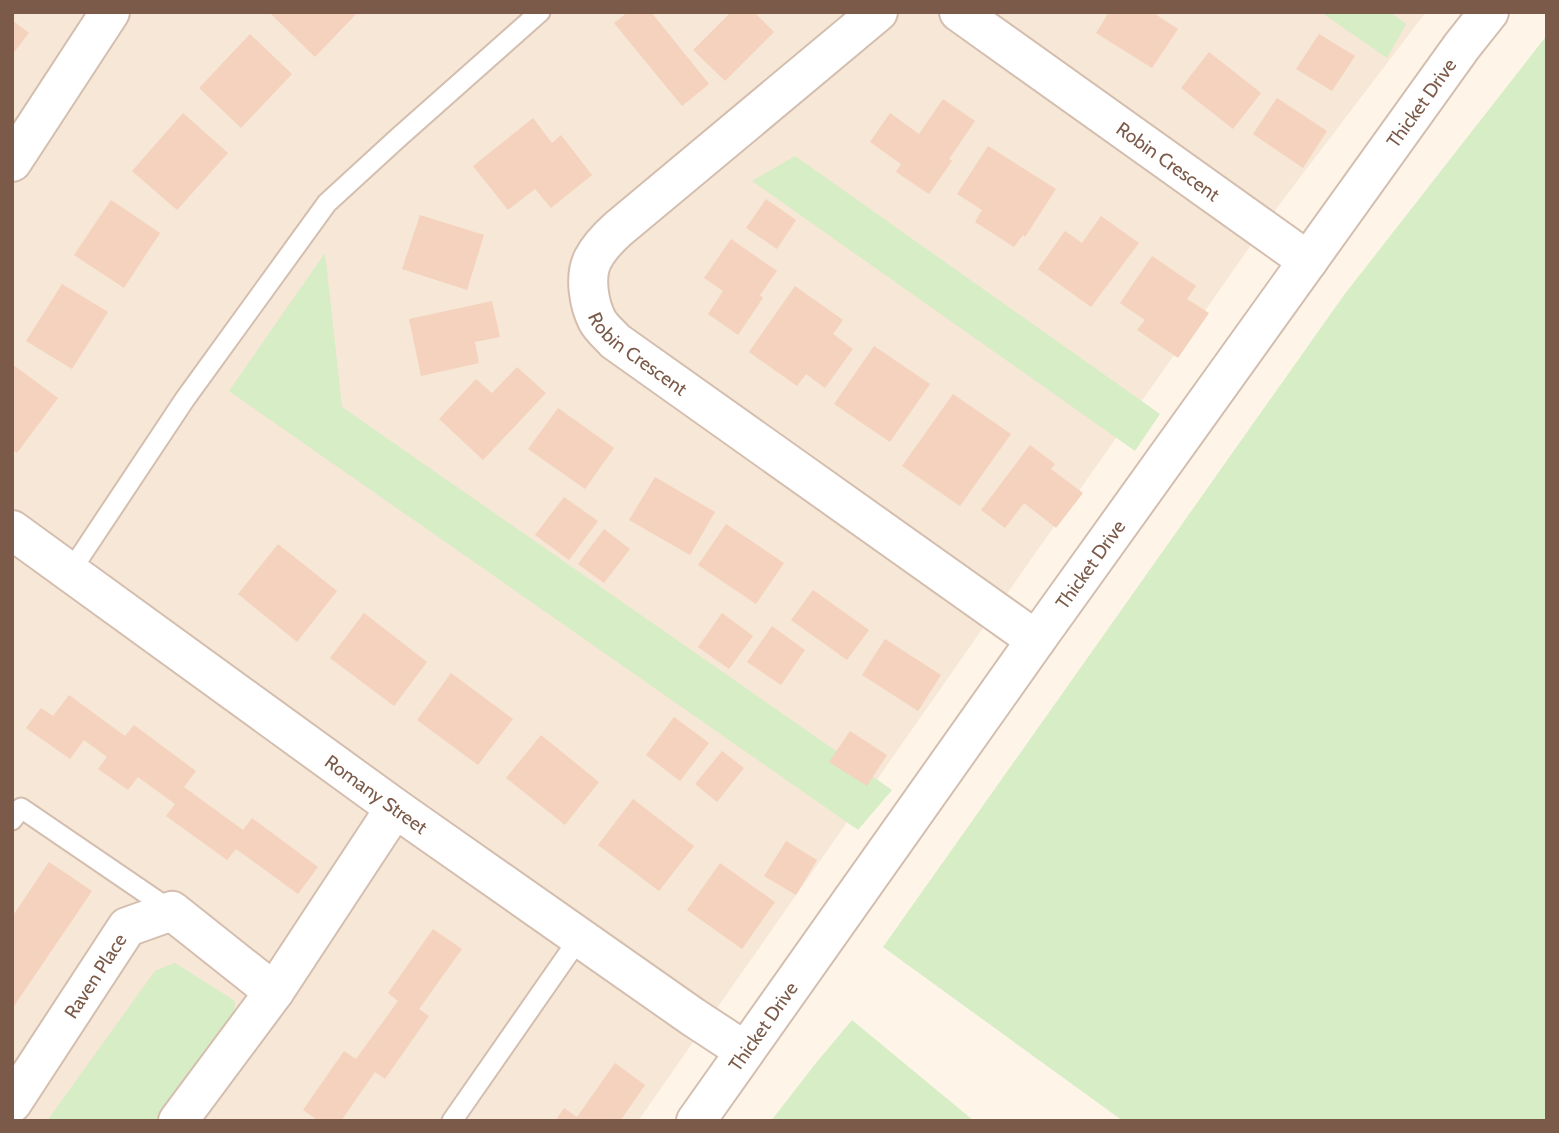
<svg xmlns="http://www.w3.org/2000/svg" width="1559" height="1133" font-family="Cabin,sans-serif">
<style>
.residential{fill:#f6e7d6}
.green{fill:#d6edc5}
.building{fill:#f5d2bd}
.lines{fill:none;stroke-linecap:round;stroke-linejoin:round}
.lane-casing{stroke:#d4beaf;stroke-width:23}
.street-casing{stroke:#d4beaf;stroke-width:42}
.lane{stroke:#fff;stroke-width:19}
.street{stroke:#fff;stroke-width:38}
.labels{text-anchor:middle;stroke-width:5;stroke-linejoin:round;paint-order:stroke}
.street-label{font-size:19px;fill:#7b5a49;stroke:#fff9f0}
</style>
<rect width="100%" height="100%" fill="#fef5e8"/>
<!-- residential -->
<path class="residential" d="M 12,12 L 1426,12 L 1279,205 L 638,1121 L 12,1121 Z"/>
<!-- green -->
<g class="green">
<path d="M 1321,12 L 1390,12 L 1406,24 L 1387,58 Z"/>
<path d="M 1547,35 L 1547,1121 L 1123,1121 L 883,947 L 1344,295 Z"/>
<path d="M 795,156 L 1160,414 L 1135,451 L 752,181 Z"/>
<path d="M 325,253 L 342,407 L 892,790 L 858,830 L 229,391 Z"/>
<path d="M 175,963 L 235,1001 L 233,1029 L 163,1121 L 47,1121 L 155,971 Z"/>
<path d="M 852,1020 L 974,1121 L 771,1121 L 816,1063 Z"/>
</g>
<!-- building -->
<g class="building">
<path d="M 273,12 L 358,12 L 315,57 L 271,14 Z"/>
<path d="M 628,12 L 651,12 L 709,84 L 682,106 L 614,23 Z"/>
<path d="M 731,12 L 754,12 L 774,32 L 725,81 L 693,50 Z"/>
<path d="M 1109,12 L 1152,12 L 1178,29 L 1152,68 L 1096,33 Z"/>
<path d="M 12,20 L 29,33 L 12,55 Z"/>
<path d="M 250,34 L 292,74 L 241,128 L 199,88 Z"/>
<path d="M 1319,34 L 1355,56 L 1332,91 L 1296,69 Z"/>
<path d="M 1209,52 L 1261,93 L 1233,129 L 1181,88 Z"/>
<path d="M 1277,98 L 1327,131 L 1303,168 L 1253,134 Z"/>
<path d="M 943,99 L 975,121 L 949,159 L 952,161 L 929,194 L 896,172 L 901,164 L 870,142 L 890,113 L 919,134 Z"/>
<path d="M 183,113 L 228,153 L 177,210 L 132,171 Z"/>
<path d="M 533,118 L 552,143 L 561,135 L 592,175 L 551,208 L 535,189 L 508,210 L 473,166 Z"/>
<path d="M 988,146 L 1056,189 L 1025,237 L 1023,235 L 1014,247 L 975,222 L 982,210 L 957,194 Z"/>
<path d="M 766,199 L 796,220 L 777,249 L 746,228 Z"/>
<path d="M 111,200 L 160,233 L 124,288 L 74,255 Z"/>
<path d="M 420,215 L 484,235 L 467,290 L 402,269 Z"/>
<path d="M 1101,216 L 1139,243 L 1091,307 L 1038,269 L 1065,231 L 1082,243 Z"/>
<path d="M 731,239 L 777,271 L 760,295 L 763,298 L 738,335 L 708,314 L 723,291 L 704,278 Z"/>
<path d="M 1152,256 L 1196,286 L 1187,299 L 1209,313 L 1178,358 L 1137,330 L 1145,320 L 1120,303 Z"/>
<path d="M 62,284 L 108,312 L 72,369 L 26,341 Z"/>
<path d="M 795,286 L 843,320 L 833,334 L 853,349 L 825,388 L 806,374 L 797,386 L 749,352 Z"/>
<path d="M 492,301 L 500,337 L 475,342 L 479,363 L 421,376 L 409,319 Z"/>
<path d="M 874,346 L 930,384 L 890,442 L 834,404 Z"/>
<path d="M 12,364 L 58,398 L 17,453 L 12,449 Z"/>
<path d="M 517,367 L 546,393 L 483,460 L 439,419 L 476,379 L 492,393 Z"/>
<path d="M 953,394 L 1011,434 L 960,506 L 902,466 Z"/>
<path d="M 558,408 L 614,448 L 585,489 L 528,449 Z"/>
<path d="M 1030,445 L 1055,464 L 1051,469 L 1083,493 L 1056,528 L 1024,503 L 1005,528 L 981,510 Z"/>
<path d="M 655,477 L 715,512 L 690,555 L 629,520 Z"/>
<path d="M 564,497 L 598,521 L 569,560 L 535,535 Z"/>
<path d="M 726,524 L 784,563 L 756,604 L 698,565 Z"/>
<path d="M 604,529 L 630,549 L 604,583 L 578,564 Z"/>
<path d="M 278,544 L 337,591 L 297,642 L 238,594 Z"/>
<path d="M 813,590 L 869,630 L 847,660 L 791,620 Z"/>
<path d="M 364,613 L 427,662 L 394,706 L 330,658 Z"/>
<path d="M 722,613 L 753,636 L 729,669 L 698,647 Z"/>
<path d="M 772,626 L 805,650 L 781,685 L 747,662 Z"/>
<path d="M 885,639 L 941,675 L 918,711 L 862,675 Z"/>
<path d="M 451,673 L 513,719 L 478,765 L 417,720 Z"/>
<path d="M 69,695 L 125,736 L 134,725 L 196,771 L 184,787 L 243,830 L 252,818 L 318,867 L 298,894 L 236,849 L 227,860 L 166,816 L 175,804 L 138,777 L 128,790 L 98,769 L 107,757 L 84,740 L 70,759 L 26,728 L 41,708 L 53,716 Z"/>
<path d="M 674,717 L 709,743 L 680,781 L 646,755 Z"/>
<path d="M 850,731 L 887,755 L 867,786 L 829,762 Z"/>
<path d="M 541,735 L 599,782 L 565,825 L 506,778 Z"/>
<path d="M 722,751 L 744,768 L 717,802 L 695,784 Z"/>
<path d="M 633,799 L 694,846 L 659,891 L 598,845 Z"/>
<path d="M 786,841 L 817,860 L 796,895 L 764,876 Z"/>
<path d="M 49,862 L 92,891 L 12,1009 L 12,917 Z"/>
<path d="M 720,863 L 775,902 L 742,949 L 687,910 Z"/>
<path d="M 433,929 L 462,949 L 419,1009 L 429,1016 L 385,1079 L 375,1072 L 341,1121 L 319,1121 L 303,1110 L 344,1051 L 356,1059 L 398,1001 L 388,993 Z"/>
<path d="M 615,1063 L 645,1085 L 620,1121 L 555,1121 L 564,1108 L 577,1117 Z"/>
</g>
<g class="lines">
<!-- lane casing -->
<g class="lane-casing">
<g id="lane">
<path d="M 70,572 L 185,399 L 327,203 L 399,137 L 540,12"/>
<path d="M 12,820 L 21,808 L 172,911"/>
<path d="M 452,1121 L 580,937"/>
</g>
</g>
<!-- street casing -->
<g class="street-casing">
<g id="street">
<path id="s1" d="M 878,12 L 618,229 C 608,238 599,247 593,259 C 584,276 589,304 597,320 C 601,328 610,335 615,341 L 1036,640"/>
<path id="s2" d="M 959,12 L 1308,261"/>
<path d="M 12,162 L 110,12"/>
<path id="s3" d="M 12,530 L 395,808 L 693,1017 L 745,1051"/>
<path id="s4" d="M 12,1103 L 127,927 L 172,911 L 274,992"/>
<path d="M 178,1121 L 274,992 L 395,808"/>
<path id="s5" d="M 696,1121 L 1036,640 L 1462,46 L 1489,12"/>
</g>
</g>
<!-- lane -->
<use href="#lane" class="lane"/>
<!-- street -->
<use href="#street" class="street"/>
</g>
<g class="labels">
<!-- street labels -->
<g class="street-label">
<text dy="7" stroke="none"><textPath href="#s5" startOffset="1250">Thicket Drive</textPath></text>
<text dy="7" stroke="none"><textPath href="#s2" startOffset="257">Robin Crescent</textPath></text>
<text dy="7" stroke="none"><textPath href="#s1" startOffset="494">Robin Crescent</textPath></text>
<text dy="7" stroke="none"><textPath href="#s5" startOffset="682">Thicket Drive</textPath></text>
<text dy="7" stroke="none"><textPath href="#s3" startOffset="450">Romany Street</textPath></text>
<text dy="7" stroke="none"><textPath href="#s4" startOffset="152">Raven Place</textPath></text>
<text dy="7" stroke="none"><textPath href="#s5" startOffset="116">Thicket Drive</textPath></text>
</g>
</g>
<!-- border -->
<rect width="1559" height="1133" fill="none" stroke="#7b5a49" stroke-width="28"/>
</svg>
